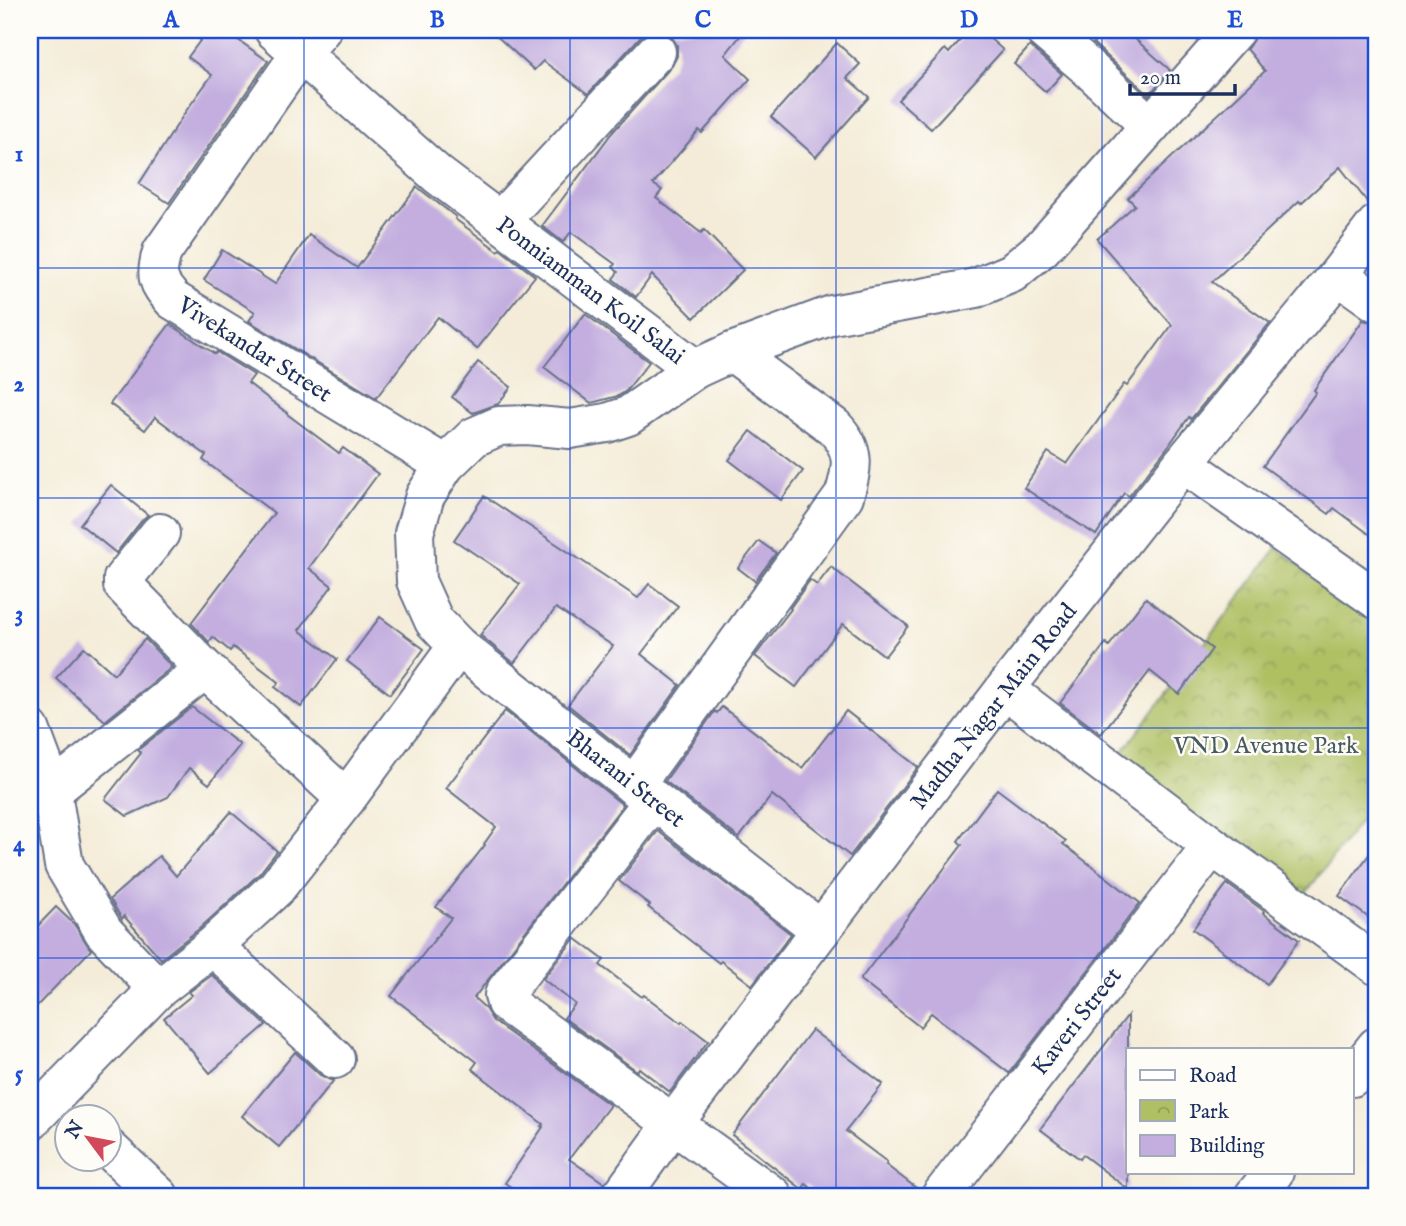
<svg xmlns="http://www.w3.org/2000/svg" width="1406" height="1226" font-family="'IM FELL English',serif">
<style>
.park{fill:url(#park-crowns);stroke:#657861;stroke-width:2}
.building{fill:#c3aedf}
.lines{fill:none;stroke-linecap:round;stroke-linejoin:round}
.minor-casing{stroke:#677189;stroke-width:42}
.minor{stroke:#fff;stroke-width:38}
.grid{fill:none;stroke:#1d4ed8;stroke-width:2;stroke-opacity:0.55}
.labels{text-anchor:middle;stroke-width:5;stroke-linejoin:round;paint-order:stroke}
.street-label{font-size:24px;fill:#1b2f5e;stroke:#fdfcf7}
.park-label{font-size:24px;fill:#475a60;stroke:#fdfcf7}
.neatline{fill:none;stroke:#1d4ed8;stroke-width:2.5}
.grid-label{font-size:23px;text-anchor:middle;font-weight:bold;fill:#1d4ed8}
</style>
<defs>
<pattern id="park-crowns" width="20" height="18" patternUnits="userSpaceOnUse" patternTransform="scale(1.75)"><rect width="20" height="18" fill="#afc064"/><path d="M2 6a3 3 0 1 1 6 0M12 15a3 3 0 1 1 6 0" fill="none" stroke="#8e9c56"/></pattern>
</defs>
<rect width="100%" height="100%" fill="#fdfcf7"/>
<filter id="ink" filterUnits="userSpaceOnUse"><feTurbulence type="fractalNoise" baseFrequency=".0143" numOctaves="2"/><feDisplacementMap in="SourceGraphic" scale="14" xChannelSelector="R" yChannelSelector="G"/><feConvolveMatrix kernelMatrix="1 2 1 2 8 2 1 2 1" color-interpolation-filters="sRGB"/></filter>
<filter id="wash" filterUnits="userSpaceOnUse"><feTurbulence type="fractalNoise" baseFrequency=".00686" numOctaves="4" result="noise"/><feDisplacementMap in="SourceGraphic" scale="28" xChannelSelector="R" yChannelSelector="G"/><feGaussianBlur stdDeviation="1.57" result="paint"/><feColorMatrix in="noise" values="0 0 0 0 0 0 0 0 0 0 0 0 0 0 0 0 0 1.4 0 .05"/><feComposite in="paint" operator="in"/></filter>
<g filter="url(#wash)">
<rect width="100%" height="100%" fill="#f4ecd8"/>
<!-- park -->
<path class="park" d="M 1277,548 L 1376,623 L 1376,800 L 1296,906 L 1111,767 Z"/>
<g id="blocks">
<!-- building -->
<g class="building">
<path d="M 208,30 L 224,30 L 268,61 L 169,203 L 139,184 L 186,111 L 212,75 L 188,57 Z"/>
<path d="M 490,30 L 745,30 L 725,55 L 750,79 L 702,133 L 699,130 L 653,184 L 662,190 L 656,198 L 701,233 L 704,230 L 743,270 L 694,318 L 652,275 L 636,297 L 613,279 L 618,272 L 613,267 L 615,264 L 571,232 L 563,242 L 542,226 L 611,134 L 672,66 L 677,56 L 677,45 L 671,36 L 660,31 L 649,31 L 640,37 L 588,94 L 543,61 L 534,70 Z"/>
<path d="M 969,30 L 980,30 L 1003,50 L 931,129 L 898,100 L 945,49 L 949,53 Z"/>
<path d="M 1105,30 L 1125,30 L 1170,70 L 1149,95 L 1093,43 Z"/>
<path d="M 1256,30 L 1376,30 L 1376,204 L 1369,204 L 1340,167 L 1301,203 L 1299,201 L 1212,282 L 1270,323 L 1191,419 L 1189,417 L 1169,445 L 1129,496 L 1124,493 L 1096,535 L 1024,488 L 1048,452 L 1067,464 L 1124,384 L 1127,386 L 1172,325 L 1097,239 L 1135,205 L 1128,198 L 1265,71 L 1247,49 L 1256,35 Z"/>
<path d="M 837,43 L 860,64 L 847,78 L 869,97 L 816,157 L 771,117 Z"/>
<path d="M 1030,46 L 1062,74 L 1046,92 L 1014,64 Z"/>
<path d="M 417,187 L 456,217 L 455,219 L 498,251 L 500,249 L 535,276 L 477,349 L 438,317 L 376,398 L 249,321 L 255,312 L 204,280 L 222,250 L 275,284 L 309,235 L 357,268 Z"/>
<path d="M 585,314 L 649,362 L 626,391 L 618,396 L 591,403 L 544,367 Z"/>
<path d="M 1363,320 L 1376,323 L 1376,539 L 1334,508 L 1329,514 L 1263,466 L 1316,392 L 1314,390 Z"/>
<path d="M 170,324 L 215,354 L 217,352 L 254,375 L 248,383 L 287,413 L 287,414 L 339,453 L 343,448 L 378,474 L 309,568 L 332,586 L 299,630 L 337,659 L 301,707 L 275,687 L 279,682 L 233,647 L 230,651 L 213,637 L 209,642 L 191,623 L 274,513 L 203,460 L 206,455 L 155,417 L 145,430 L 110,404 Z"/>
<path d="M 478,362 L 511,387 L 498,404 L 473,413 L 452,397 Z"/>
<path d="M 751,431 L 803,471 L 781,500 L 729,460 Z"/>
<path d="M 111,485 L 148,515 L 143,519 L 116,553 L 80,524 Z"/>
<path d="M 484,496 L 638,598 L 649,584 L 678,606 L 641,654 L 680,685 L 630,755 L 568,705 L 613,646 L 556,608 L 514,663 L 480,635 L 520,584 L 454,540 Z"/>
<path d="M 759,541 L 776,553 L 755,581 L 738,568 Z"/>
<path d="M 831,567 L 908,626 L 885,656 L 843,624 L 796,687 L 755,656 L 791,609 L 790,608 L 810,580 L 817,585 Z"/>
<path d="M 1146,598 L 1212,649 L 1179,694 L 1150,671 L 1101,734 L 1060,703 L 1106,643 L 1109,646 Z"/>
<path d="M 380,617 L 424,649 L 390,694 L 347,661 Z"/>
<path d="M 145,639 L 172,667 L 105,721 L 56,678 L 84,647 L 114,674 Z"/>
<path d="M 192,707 L 240,745 L 209,784 L 189,768 L 168,797 L 127,816 L 105,799 L 141,753 L 138,750 Z"/>
<path d="M 722,707 L 802,768 L 846,711 L 918,767 L 850,856 L 772,795 L 739,838 L 665,781 L 715,711 L 717,713 Z"/>
<path d="M 505,711 L 623,805 L 474,998 L 484,1007 L 493,1021 L 610,1105 L 569,1159 L 604,1183 L 600,1196 L 524,1196 L 505,1183 L 543,1127 L 541,1126 L 543,1124 L 472,1069 L 477,1062 L 391,996 L 451,918 L 436,907 L 485,845 L 484,844 L 496,827 L 446,788 Z"/>
<path d="M 997,789 L 1066,841 L 1063,844 L 1140,903 L 1009,1073 L 931,1013 L 920,1027 L 860,980 L 962,845 L 958,841 Z"/>
<path d="M 231,812 L 277,851 L 259,874 L 199,929 L 161,959 L 124,916 L 122,919 L 110,899 L 159,856 L 176,876 Z"/>
<path d="M 658,831 L 791,934 L 752,985 L 721,961 L 719,963 L 683,935 L 648,907 L 650,905 L 619,881 Z"/>
<path d="M 1376,845 L 1376,923 L 1339,896 Z"/>
<path d="M 1227,884 L 1264,911 L 1263,913 L 1299,940 L 1267,984 L 1193,929 Z"/>
<path d="M 56,907 L 74,924 L 91,950 L 30,1013 L 30,934 Z"/>
<path d="M 575,938 L 604,960 L 600,965 L 642,997 L 644,995 L 681,1023 L 682,1021 L 708,1041 L 670,1092 L 639,1068 L 637,1071 L 564,1018 L 575,1004 L 543,979 Z"/>
<path d="M 212,975 L 266,1025 L 210,1073 L 164,1018 L 192,995 L 189,992 Z"/>
<path d="M 1128,1015 L 1128,1189 L 1083,1155 L 1080,1159 L 1040,1129 Z"/>
<path d="M 812,1030 L 883,1084 L 846,1131 L 887,1162 L 886,1165 L 920,1191 L 920,1196 L 821,1196 L 806,1184 L 802,1189 L 732,1135 Z"/>
<path d="M 295,1052 L 320,1075 L 330,1080 L 334,1080 L 279,1147 L 242,1116 Z"/>
</g>
</g>
</g>
<g filter="url(#ink)">
<use href="#blocks" fill-opacity="0" stroke="#677189" stroke-width="2"/>
<g class="lines">
<!-- minor casing -->
<g class="minor-casing">
<g id="minor">
<path d="M 274,30 L 438,175 L 695,369 L 628,416 L 607,423 L 570,429 L 527,425 L 499,426 L 474,437 L 445,465 L 425,496 L 414,533 L 416,581 L 434,621 L 458,646 L 634,786 L 654,800 L 821,930"/>
<path d="M 321,30 L 300,54 L 162,252 C 155,276 157,282 173,300 L 445,465"/>
<path d="M 1044,30 L 1085,65 L 1150,126"/>
<path d="M 500,221 L 656,52"/>
<path d="M 1338,275 L 1376,302"/>
<path d="M 695,369 L 732,352 L 832,315 L 976,288 L 1012,273 L 1042,248 L 1235,30"/>
<path d="M 1183,463 L 1376,599"/>
<path d="M 160,533 L 123,579 L 123,585 L 205,669 L 346,799"/>
<path d="M 1005,689 L 1212,846 L 1376,965"/>
<path d="M 30,729 L 53,790 L 54,805 L 64,865 L 104,932 L 158,989 L 30,1121"/>
<path d="M 634,786 L 844,496 C 853,468 856,450 834,427 L 732,352"/>
<path d="M 53,790 L 205,669"/>
<path d="M 654,800 L 506,991 L 504,995 L 506,1003 L 773,1196"/>
<path d="M 213,946 L 335,1059"/>
<path d="M 158,989 L 213,946 L 276,888 L 346,799 L 458,646"/>
<path d="M 1352,1077 L 1376,1047"/>
<path d="M 108,1148 L 159,1196"/>
<path d="M 621,1196 L 673,1124 L 1005,689 L 1183,463 L 1338,275 L 1376,225"/>
<path d="M 941,1196 L 1212,846"/>
<path d="M 1254,1196 L 1274,1172"/>
</g>
</g>
<!-- minor -->
<use href="#minor" class="minor"/>
</g>
</g>
<!-- grid -->
<path class="grid" d="M 304,30 L 304,1196M 570,30 L 570,1196M 836,30 L 836,1196M 1102,30 L 1102,1196M 30,268 L 1376,268M 30,498 L 1376,498M 30,728 L 1376,728M 30,958 L 1376,958"/>
<g class="labels">
<!-- street labels -->
<g class="street-label">
<text transform="translate(591 290) rotate(37)" y="8">Ponniamman Koil Salai</text>
<text transform="translate(255 349) rotate(32)" y="8">Vivekandar Street</text>
<text transform="translate(993 706) rotate(-52)" y="8">Madha Nagar Main Road</text>
<text transform="translate(626 778) rotate(38)" y="8">Bharani Street</text>
<text transform="translate(1076 1021) rotate(-52)" y="8">Kaveri Street</text>
</g>
<!-- park labels -->
<g class="park-label">
<text x="1266" y="753">VND Avenue Park</text>
</g>
</g>
<!-- margin -->
<rect width="1406" height="1226" fill="none" stroke="#fdfcf7" stroke-width="77"/>
<!-- legend -->
<rect x="1126" y="1048" width="228" height="126" fill="#fdfcf7" stroke="#a3aaba" stroke-width="2"/>
<rect x="1140" y="1070" width="35" height="10" fill="#ffffff" stroke="#a3aaba" stroke-width="2"/>
<text x="1189" y="1082" font-size="21" fill="#1b2f5e">Road</text>
<rect x="1140" y="1100" width="35" height="21" fill="url(#park-crowns)" stroke="#a3aaba" stroke-width="2"/>
<text x="1189" y="1118" font-size="21" fill="#1b2f5e">Park</text>
<rect x="1140" y="1135" width="35" height="21" fill="#c3aedf" stroke="#a3aaba" stroke-width="2"/>
<text x="1189" y="1152" font-size="21" fill="#1b2f5e">Building</text>
<!-- north arrow -->
<g transform="translate(88 1138) rotate(302)"><circle r="33" fill="#fdfcf7" stroke="#a3aaba" stroke-width="2"/>
<path d="M0-5L12 26L0 18L-12 26Z" fill="#d1495b"/>
<text y="-10" font-size="19" font-weight="bold" text-anchor="middle" fill="#1b2f5e">N</text>
</g>
<!-- scale -->
<path d="M1130 84v10h105v-10" fill="none" stroke="#1b2f5e" stroke-width="3.5"/>
<text x="1140" y="84" font-size="21" fill="#1b2f5e" stroke="#fdfcf7" stroke-width="5" paint-order="stroke">20 m</text>
<rect x="38" y="38" width="1330" height="1150" class="neatline"/>
<g class="grid-label">
<text x="171" y="27">A</text>
<text x="437" y="27">B</text>
<text x="703" y="27">C</text>
<text x="969" y="27">D</text>
<text x="1235" y="27">E</text>
<text x="19" y="161">1</text>
<text x="19" y="391">2</text>
<text x="19" y="621">3</text>
<text x="19" y="851">4</text>
<text x="19" y="1081">5</text>
</g>
</svg>
